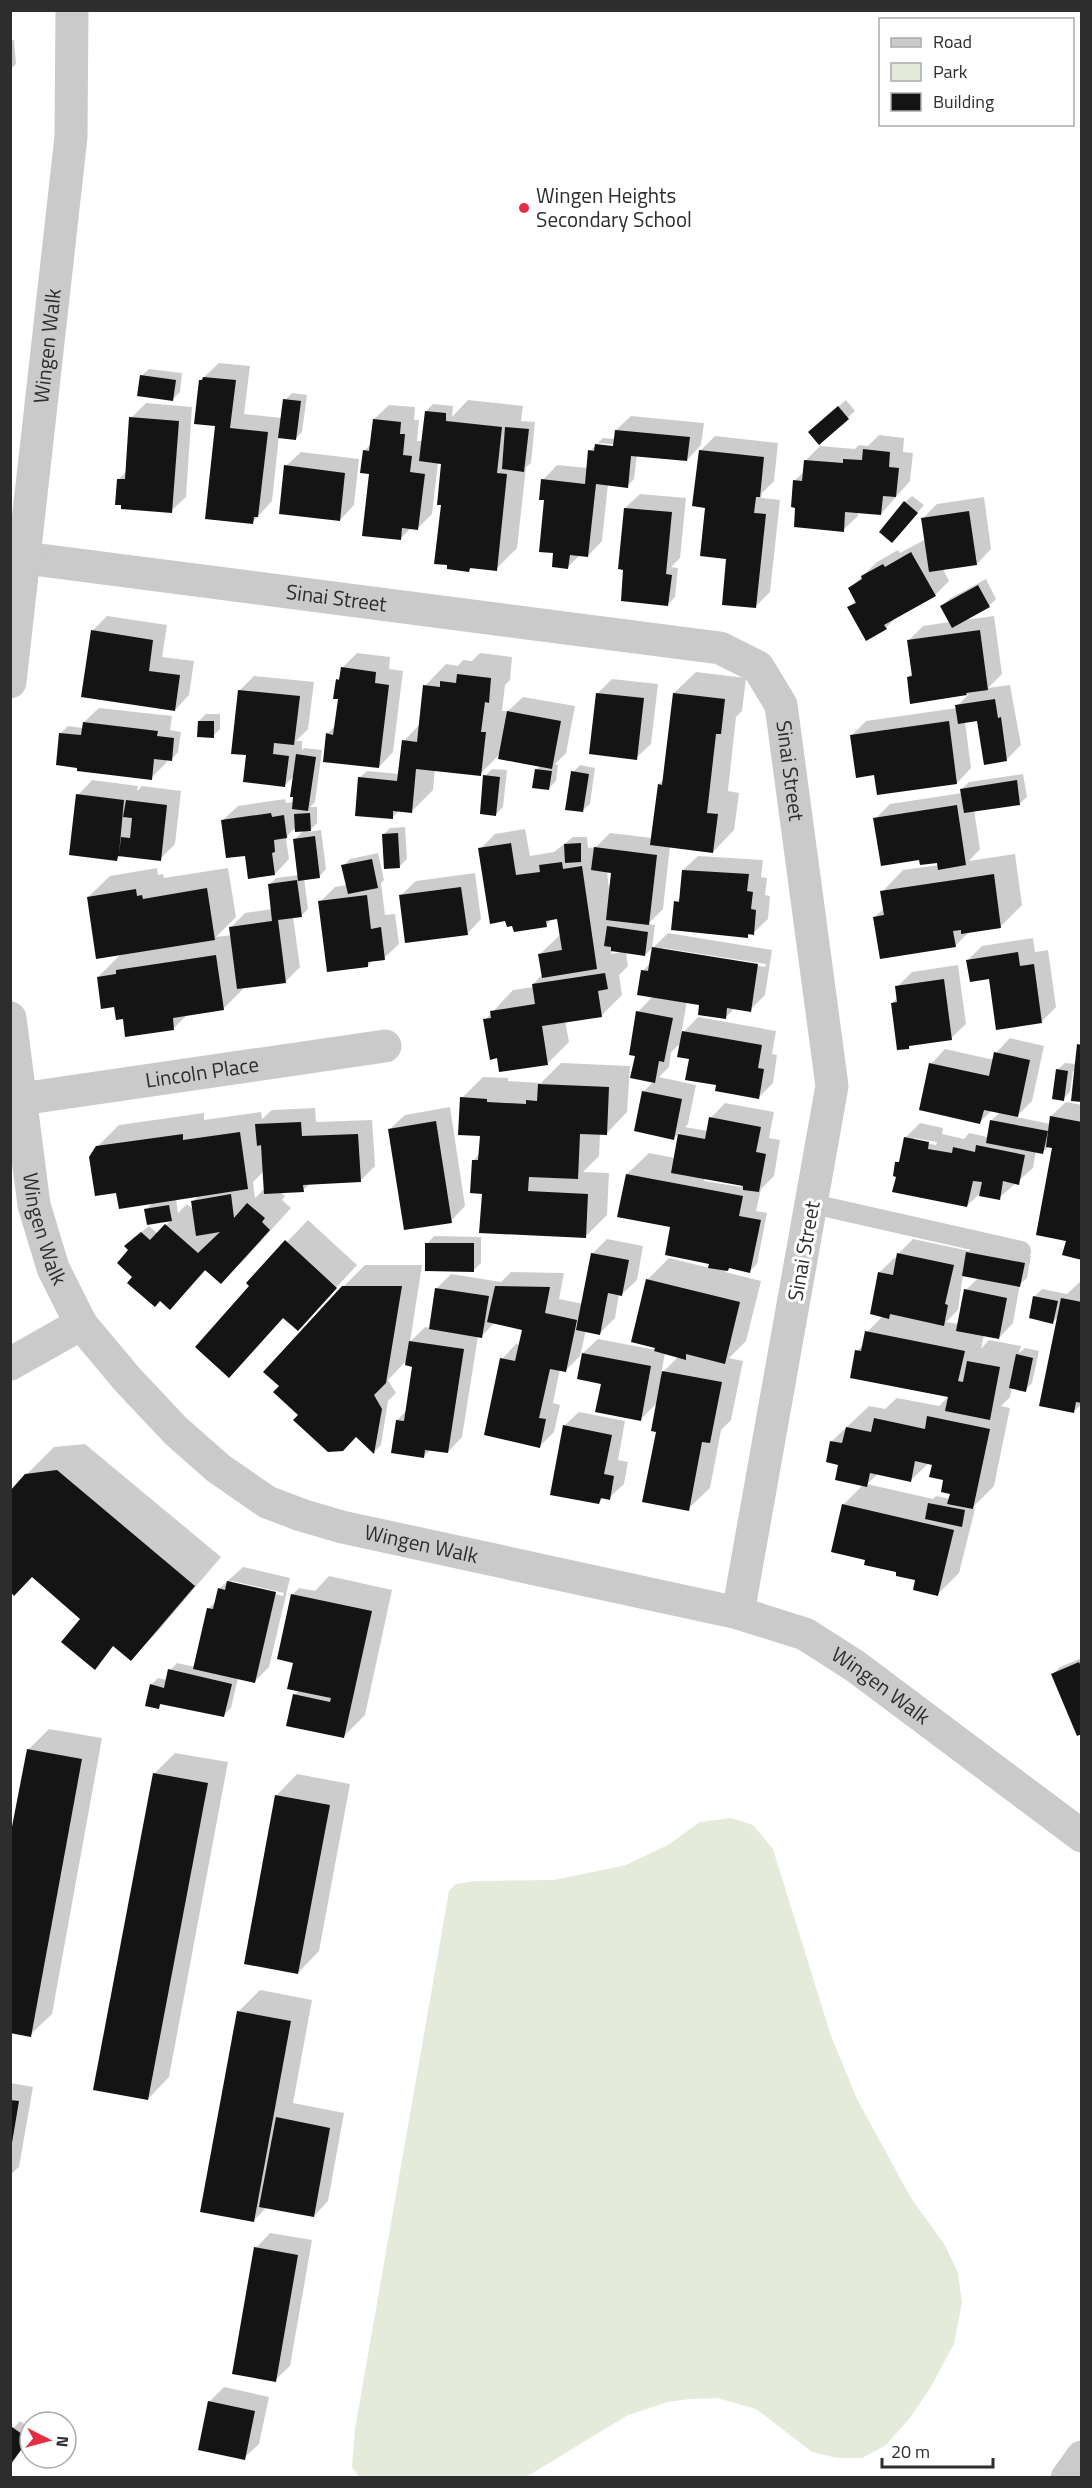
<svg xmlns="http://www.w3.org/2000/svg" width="1092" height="2488" font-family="'Titillium Web',sans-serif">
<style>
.green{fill:#e4ebda}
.shadow{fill:#0003;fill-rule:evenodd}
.building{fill:#141414}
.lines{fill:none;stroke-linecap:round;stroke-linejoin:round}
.service{stroke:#cacaca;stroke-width:20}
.minor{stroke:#cacaca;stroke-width:33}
.poi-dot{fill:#e62e42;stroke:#fff;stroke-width:2}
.labels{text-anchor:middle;stroke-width:6;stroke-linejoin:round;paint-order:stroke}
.poi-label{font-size:21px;fill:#2d2d2d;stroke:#fff;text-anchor:start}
.street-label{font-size:21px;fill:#2d2d2d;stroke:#fff}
</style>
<rect width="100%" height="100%" fill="#fff"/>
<!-- green -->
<path class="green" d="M 731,1818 L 753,1825 L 773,1849 L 831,2036 L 858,2101 L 911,2198 L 945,2245 L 958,2273 L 962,2302 L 954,2344 L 929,2390 L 909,2419 L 885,2446 L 862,2458 L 837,2458 L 812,2452 L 756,2409 L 717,2398 L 690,2399 L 668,2402 L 628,2415 L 526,2477 L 359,2477 L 352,2467 L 355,2429 L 449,1891 L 456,1884 L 476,1881 L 554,1880 L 626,1865 L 668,1845 L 700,1822 Z"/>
<!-- shadow -->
<g class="shadow">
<path d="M 14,40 L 16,64 L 10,70 L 10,41 Z"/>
<path d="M 219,363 L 250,366 L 244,414 L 282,418 L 285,400 L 292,393 L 307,395 L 302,432 L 295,439 L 279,436 L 272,501 L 252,523 L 200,381 Z"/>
<path d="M 149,369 L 182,373 L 180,392 L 173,399 L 141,376 Z"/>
<path d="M 468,400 L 523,406 L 521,421 L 535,422 L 531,463 L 526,467 L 517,548 L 496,569 L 472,567 L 469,570 L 449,564 L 443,504 L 443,462 L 438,462 L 432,514 L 417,529 L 411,528 L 400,539 L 370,473 L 364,451 L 372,443 L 374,419 L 389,405 L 415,407 L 414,420 L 419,420 L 417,441 L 423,441 L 426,411 L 433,404 L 453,406 L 452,417 Z"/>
<path d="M 846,400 L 855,411 L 820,443 L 817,425 Z"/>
<path d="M 146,403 L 192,407 L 186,497 L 171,511 L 119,479 L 127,471 L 131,418 Z"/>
<path d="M 631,416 L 704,423 L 701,445 L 687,460 L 637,455 L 634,479 L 627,486 L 608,484 L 602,541 L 588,556 L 580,555 L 568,567 L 555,552 L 543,480 L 557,465 L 588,468 L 590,451 L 603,438 L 615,439 L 616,430 ZM 599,443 L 620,445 L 620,448 L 596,446 Z"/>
<path d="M 879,435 L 904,438 L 903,452 L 913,453 L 910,481 L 881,514 L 858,512 L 858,516 L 843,530 L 795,480 L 805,471 L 806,460 L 820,446 L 855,449 L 859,445 L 868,446 Z"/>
<path d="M 715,436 L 778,443 L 774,481 L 762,493 L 761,498 L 780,500 L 770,592 L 755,607 L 728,558 L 707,506 L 700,451 Z"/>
<path d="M 301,452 L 359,459 L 354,505 L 340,520 L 286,466 Z"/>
<path d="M 640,494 L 686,498 L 680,558 L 671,567 L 678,568 L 675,597 L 668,604 L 625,508 Z"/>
<path d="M 912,496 L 924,505 L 899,534 L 905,502 Z"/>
<path d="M 984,497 L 991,549 L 977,564 L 943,569 L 949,581 L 935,595 L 898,615 L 886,628 L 849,607 L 856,600 L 850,588 L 877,562 L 898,550 L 900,553 L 926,539 L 923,518 L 937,504 Z"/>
<path d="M 986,579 L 996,599 L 989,606 L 964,620 L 994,616 L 1002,674 L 988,688 L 1010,685 L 1021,745 L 1007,759 L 985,763 L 978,720 L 965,722 L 971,768 L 957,783 L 876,774 L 852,735 L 866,721 L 957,708 L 957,706 L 969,694 L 912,702 L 908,677 L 913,673 L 909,640 L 923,626 L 950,622 L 942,606 L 949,599 Z"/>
<path d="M 107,616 L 167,625 L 162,657 L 194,661 L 189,695 L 175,710 L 92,631 Z"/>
<path d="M 357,653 L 390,657 L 389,669 L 403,671 L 393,752 L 379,767 L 327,734 L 336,725 L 339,698 L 337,680 L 341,676 L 342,668 Z"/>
<path d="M 480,653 L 512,657 L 510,680 L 505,685 L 502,711 L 508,711 L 523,697 L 575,706 L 566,753 L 555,764 L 558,765 L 556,781 L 549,788 L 536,770 L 541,765 L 500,754 L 480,774 L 435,769 L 433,790 L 411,812 L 400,810 L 392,818 L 359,778 L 367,771 L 400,774 L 404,741 L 420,724 L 425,686 L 446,664 L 458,666 L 463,660 L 472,661 Z"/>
<path d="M 696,672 L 746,678 L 742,711 L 736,717 L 728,791 L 739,793 L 734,830 L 713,852 L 670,846 L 663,909 L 648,924 L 655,925 L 652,948 L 645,955 L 626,952 L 628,966 L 619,975 L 622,995 L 601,1016 L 565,1021 L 569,1042 L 547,1064 L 498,1056 L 485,1020 L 513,990 L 534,987 L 533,984 L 543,974 L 540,954 L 561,934 L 558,917 L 553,918 L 546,925 L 480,849 L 495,834 L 525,829 L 530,856 L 554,852 L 573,837 L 587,837 L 588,848 L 596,847 L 610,833 L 652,838 L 659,784 L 664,779 L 674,693 ZM 607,871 L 612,872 L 609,889 ZM 614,950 L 624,952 L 610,954 Z"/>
<path d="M 254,676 L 314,682 L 308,729 L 296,741 L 302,741 L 302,750 L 304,748 L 322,750 L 315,802 L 310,807 L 317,807 L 317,823 L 308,832 L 321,830 L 326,869 L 319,877 L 304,878 L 308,909 L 301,916 L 293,917 L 300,967 L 285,982 L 245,987 L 223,1009 L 188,1014 L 174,1028 L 124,1018 L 98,977 L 122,953 L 88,897 L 110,876 L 157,868 L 158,875 L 163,874 L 164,878 L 228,868 L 236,917 L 216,937 L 232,935 L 231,927 L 245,913 L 272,909 L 269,885 L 276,878 L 299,875 L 294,840 L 304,830 L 296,827 L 289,834 L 286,839 L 289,859 L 275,874 L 247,854 L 223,820 L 238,806 L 285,799 L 286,803 L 294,802 L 295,775 L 285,785 L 248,754 L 239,691 Z"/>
<path d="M 612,679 L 658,684 L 651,744 L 636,758 L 598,693 Z"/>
<path d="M 99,708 L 172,716 L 170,730 L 181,732 L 178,752 L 171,760 L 167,759 L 166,763 L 151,778 L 61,733 L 68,726 L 83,728 L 84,722 Z"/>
<path d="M 206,714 L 220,714 L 220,729 L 213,736 L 199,721 Z"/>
<path d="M 580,765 L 595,768 L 590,804 L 582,811 L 573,772 Z"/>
<path d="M 492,769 L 507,770 L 503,807 L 496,814 L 485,776 Z"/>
<path d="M 1023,774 L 1027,797 L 1019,804 L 974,810 L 980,849 L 969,861 L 1015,854 L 1022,905 L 1000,927 L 970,931 L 955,946 L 875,917 L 884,908 L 882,892 L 903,870 L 939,865 L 938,861 L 920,858 L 875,819 L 890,804 L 962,793 L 962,789 L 969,782 Z"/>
<path d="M 92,780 L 138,786 L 137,791 L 142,786 L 181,791 L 175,844 L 160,859 L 121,855 L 117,859 L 78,795 Z"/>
<path d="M 405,827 L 407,859 L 400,866 L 383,835 L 390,828 Z"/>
<path d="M 378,853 L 384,880 L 381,883 L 385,915 L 395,914 L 399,944 L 384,958 L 373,960 L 368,966 L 320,902 L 335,887 L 347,885 L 343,866 L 350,859 Z"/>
<path d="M 698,856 L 763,860 L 761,877 L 767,878 L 765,895 L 770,896 L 768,919 L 753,933 L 747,936 L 676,902 L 681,897 L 683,870 Z"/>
<path d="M 475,873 L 481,919 L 467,934 L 401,895 L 416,881 Z"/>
<path d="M 668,933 L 772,950 L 765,995 L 750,1010 L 735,1008 L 725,1018 L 701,1003 L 687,1001 L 681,1035 L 698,1017 L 776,1031 L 772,1054 L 777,1055 L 773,1083 L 758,1098 L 717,1084 L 690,1058 L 681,1043 L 671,1052 L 669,1067 L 659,1077 L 696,1085 L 688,1124 L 685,1127 L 708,1131 L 711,1118 L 725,1103 L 774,1112 L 769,1138 L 780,1140 L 774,1176 L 761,1189 L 756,1211 L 767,1213 L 757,1264 L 750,1271 L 730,1267 L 725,1272 L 761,1281 L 746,1341 L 729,1358 L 743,1361 L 731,1420 L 721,1430 L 710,1488 L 688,1509 L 657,1431 L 658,1402 L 640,1420 L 603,1383 L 583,1353 L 598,1339 L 656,1350 L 647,1280 L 669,1258 L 710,1268 L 710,1263 L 672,1226 L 627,1174 L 649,1153 L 675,1158 L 680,1132 L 674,1138 L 644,1091 L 654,1081 L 636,1055 L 638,1012 L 653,996 L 643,971 L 651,962 L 653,948 ZM 663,948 L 766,964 L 765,967 L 663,951 ZM 705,1178 L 741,1185 L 741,1187 L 704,1181 ZM 665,1353 L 679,1356 L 661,1374 Z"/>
<path d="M 1033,938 L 1035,952 L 1048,950 L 1056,1007 L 1042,1021 L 968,960 L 982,946 Z"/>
<path d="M 958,965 L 966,1024 L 951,1038 L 911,1044 L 908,1047 L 892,1004 L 898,997 L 897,987 L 912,972 Z"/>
<path d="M 1010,1038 L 1044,1046 L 1032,1101 L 1016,1117 L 1050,1124 L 1051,1116 L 1066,1102 L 1082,1105 L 1082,1258 L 1068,1240 L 1054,1147 L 1049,1146 L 1042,1153 L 1036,1151 L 1033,1168 L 999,1198 L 982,1191 L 967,1206 L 898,1175 L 897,1163 L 901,1159 L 905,1138 L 920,1123 L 943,1128 L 942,1134 L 964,1139 L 969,1133 L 987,1137 L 992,1120 L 1000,1112 L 992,1110 L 980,1122 L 931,1064 L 945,1049 L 994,1060 L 996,1053 ZM 914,1138 L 937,1142 L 936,1145 L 914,1141 Z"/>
<path d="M 1082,1042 L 1082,1100 L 1076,1071 L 1073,1071 L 1070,1092 L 1063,1099 L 1057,1070 L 1065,1063 L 1077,1064 L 1079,1045 Z"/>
<path d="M 561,1063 L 630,1066 L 627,1112 L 606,1134 L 600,1134 L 599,1156 L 583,1172 L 609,1173 L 607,1215 L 585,1237 L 483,1192 L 473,1161 L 480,1153 L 481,1135 L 462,1098 L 483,1077 L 508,1078 L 508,1081 L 541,1083 Z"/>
<path d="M 450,1107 L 465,1206 L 451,1221 L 390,1129 L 405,1115 Z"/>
<path d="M 315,1108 L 316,1122 L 372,1120 L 375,1166 L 360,1181 L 311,1183 L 303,1190 L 280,1192 L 285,1196 L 282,1200 L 291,1208 L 243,1261 L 221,1282 L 207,1269 L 170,1308 L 135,1277 L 131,1250 L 133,1239 L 149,1226 L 158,1234 L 172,1219 L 148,1223 L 146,1210 L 153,1202 L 117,1191 L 97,1147 L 119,1125 L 204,1113 L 204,1120 L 261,1112 L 262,1119 L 272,1110 ZM 264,1171 L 265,1188 L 255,1198 L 253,1182 ZM 199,1195 L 193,1201 L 194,1210 L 187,1204 L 178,1213 L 176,1198 Z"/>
<path d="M 308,1220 L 357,1265 L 298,1329 L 284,1317 L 229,1376 L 252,1286 L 248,1283 Z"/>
<path d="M 434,1236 L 481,1237 L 481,1263 L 474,1270 L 427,1244 Z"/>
<path d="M 607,1239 L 643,1246 L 637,1280 L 622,1294 L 619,1294 L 615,1318 L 600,1333 L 586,1330 L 580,1356 L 566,1370 L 560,1369 L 553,1403 L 560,1405 L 554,1432 L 540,1446 L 502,1359 L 516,1344 L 520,1345 L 524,1329 L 495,1322 L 482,1336 L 478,1336 L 462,1437 L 448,1452 L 431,1449 L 424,1456 L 397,1420 L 407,1410 L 414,1365 L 408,1359 L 388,1380 L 396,1393 L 388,1401 L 381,1445 L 374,1452 L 357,1435 L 300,1415 L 343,1287 L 365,1265 L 422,1265 L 410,1342 L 425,1327 L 430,1328 L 437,1288 L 451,1274 L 501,1282 L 511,1272 L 564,1273 L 559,1299 L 583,1304 L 592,1254 Z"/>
<path d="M 913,1239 L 969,1251 L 975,1246 L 1031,1256 L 1027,1278 L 1020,1284 L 1013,1323 L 999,1338 L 984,1335 L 981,1349 L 989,1340 L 1021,1346 L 1019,1353 L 1025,1348 L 1039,1351 L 1032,1383 L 1025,1390 L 1012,1387 L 1010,1397 L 1001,1406 L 1010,1408 L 994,1486 L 972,1508 L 975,1509 L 959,1573 L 937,1595 L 917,1579 L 898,1571 L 843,1505 L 863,1485 L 840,1464 L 832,1441 L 869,1406 L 885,1409 L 897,1398 L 939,1406 L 949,1396 L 857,1351 L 865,1343 L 867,1332 L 883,1316 L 880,1272 L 894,1258 L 898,1258 L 898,1254 ZM 963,1274 L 979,1277 L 966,1290 L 959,1324 L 946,1322 L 958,1310 ZM 929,1463 L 933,1464 L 945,1479 L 951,1492 L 950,1499 L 936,1496 L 933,1499 L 867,1484 L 878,1474 L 911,1480 Z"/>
<path d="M 1082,1280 L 1082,1404 L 1074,1411 L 1059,1316 L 1053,1322 L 1030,1317 L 1035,1296 L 1042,1289 L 1067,1294 Z"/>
<path d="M 579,1412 L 625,1421 L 618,1460 L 628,1462 L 624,1484 L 609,1498 L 604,1497 L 599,1502 L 564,1426 Z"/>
<path d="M 85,1444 L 221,1557 L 158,1631 L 131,1659 L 114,1645 L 95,1668 L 83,1618 L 26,1475 L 54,1447 Z"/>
<path d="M 243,1567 L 290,1578 L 269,1667 L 254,1682 L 238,1678 L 231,1708 L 224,1715 L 162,1703 L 158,1707 L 151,1685 L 158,1678 L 167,1680 L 170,1670 L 177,1663 L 195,1667 L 208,1609 L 216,1601 L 219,1589 ZM 232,1581 L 284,1593 L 283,1596 L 230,1583 Z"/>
<path d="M 329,1576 L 392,1590 L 365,1715 L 344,1736 L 295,1695 L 299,1690 L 294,1661 L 292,1595 L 299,1588 L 315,1591 Z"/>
<path d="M 1082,1658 L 1082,1733 L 1053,1674 L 1060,1667 Z"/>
<path d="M 49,1729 L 102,1738 L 52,2014 L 30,2035 L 28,1750 Z"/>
<path d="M 175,1753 L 228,1762 L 169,2077 L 148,2099 L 154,1774 Z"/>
<path d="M 297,1774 L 350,1784 L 319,1951 L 298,1973 L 276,1796 Z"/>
<path d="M 260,1990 L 312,2000 L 293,2103 L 344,2113 L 328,2201 L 314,2216 L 267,2207 L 254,2220 L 238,2012 Z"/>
<path d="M 10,2083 L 33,2087 L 19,2167 L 10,2175 Z"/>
<path d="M 270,2233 L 312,2240 L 290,2366 L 275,2380 L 256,2248 Z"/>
<path d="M 224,2387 L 269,2397 L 259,2444 L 244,2458 L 209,2402 Z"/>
<path d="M 20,2421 L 30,2428 L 30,2438 L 10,2466 L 10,2432 Z"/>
</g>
<!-- building -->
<g class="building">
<path d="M 140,375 L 176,380 L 173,401 L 137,396 Z"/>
<path d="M 203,377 L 236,380 L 230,428 L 268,432 L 258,517 L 254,517 L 253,524 L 205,519 L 215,426 L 194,424 L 199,380 L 202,380 Z"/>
<path d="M 283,399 L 301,401 L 296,440 L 278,438 Z"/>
<path d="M 838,406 L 849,419 L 819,445 L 808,432 Z"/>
<path d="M 425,411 L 446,413 L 446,421 L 502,427 L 497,473 L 507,474 L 497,571 L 470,568 L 469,572 L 447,569 L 447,565 L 434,564 L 441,505 L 437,505 L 441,464 L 419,461 Z"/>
<path d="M 129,417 L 179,421 L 172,513 L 121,509 L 121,505 L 115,505 L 117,479 L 125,479 Z"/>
<path d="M 373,419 L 401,422 L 400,434 L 405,434 L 403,455 L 412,456 L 410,472 L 425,474 L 418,530 L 402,528 L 401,540 L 362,536 L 369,474 L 360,473 L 363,450 L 369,451 Z"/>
<path d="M 505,427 L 529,429 L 524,472 L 502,469 Z"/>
<path d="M 615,430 L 690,437 L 687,461 L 631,456 L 628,488 L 596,484 L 588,557 L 570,555 L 568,569 L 552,567 L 553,553 L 539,552 L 544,500 L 539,500 L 541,479 L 585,484 L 588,450 L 594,451 L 595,444 L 613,446 Z"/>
<path d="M 863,449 L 890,452 L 889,467 L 899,468 L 896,497 L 883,496 L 881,515 L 845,512 L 844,532 L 794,527 L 795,508 L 791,507 L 793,480 L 802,481 L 804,460 L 843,463 L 843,459 L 862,460 Z"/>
<path d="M 699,450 L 764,457 L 760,497 L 756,497 L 754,513 L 766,514 L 756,608 L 722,605 L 726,559 L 700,556 L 705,508 L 692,506 Z"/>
<path d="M 284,465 L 345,473 L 340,521 L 279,514 Z"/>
<path d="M 904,501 L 918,513 L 892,543 L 879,532 Z"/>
<path d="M 624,508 L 672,512 L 666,574 L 672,575 L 668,606 L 621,601 L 623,570 L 618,569 Z"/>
<path d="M 969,511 L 977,565 L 929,572 L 921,518 Z"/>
<path d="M 911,552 L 936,596 L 884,625 L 887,629 L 866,641 L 847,607 L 856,603 L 848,588 L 862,579 L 861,576 L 883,564 L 885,567 Z"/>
<path d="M 978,585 L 990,607 L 952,628 L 940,606 Z"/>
<path d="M 91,630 L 153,640 L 149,671 L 180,675 L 175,711 L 81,697 Z"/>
<path d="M 980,630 L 988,690 L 966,693 L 967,695 L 910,704 L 907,677 L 912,676 L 907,640 Z"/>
<path d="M 341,667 L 376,672 L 375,683 L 389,685 L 379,768 L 323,762 L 326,733 L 333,735 L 338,699 L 333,699 L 336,679 L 339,680 Z"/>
<path d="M 457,674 L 491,678 L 489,703 L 485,702 L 481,732 L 486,732 L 481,776 L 416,769 L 412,813 L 393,811 L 393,819 L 355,816 L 358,777 L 397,781 L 402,740 L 417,742 L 423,685 L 440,687 L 440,681 L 456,683 Z"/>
<path d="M 238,690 L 300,696 L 294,745 L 274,743 L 273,754 L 289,756 L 285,787 L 243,782 L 246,755 L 231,754 Z"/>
<path d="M 596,693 L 644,698 L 637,760 L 589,754 Z"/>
<path d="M 673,693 L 725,699 L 721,734 L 716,734 L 707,813 L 718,814 L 713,853 L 650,845 L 658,784 L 662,785 Z"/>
<path d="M 995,699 L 998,718 L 1001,717 L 1007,761 L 984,765 L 977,721 L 958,724 L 955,705 Z"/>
<path d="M 507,711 L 561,721 L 552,769 L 498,759 Z"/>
<path d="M 198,721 L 214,721 L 214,738 L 197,737 Z"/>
<path d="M 949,721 L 957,784 L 877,795 L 874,775 L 856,778 L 850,735 Z"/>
<path d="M 83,722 L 158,731 L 157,736 L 174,738 L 172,761 L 154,759 L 152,780 L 77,771 L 77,768 L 56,765 L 59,733 L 81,735 Z"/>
<path d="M 296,754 L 316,757 L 308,811 L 292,809 L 293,797 L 290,797 Z"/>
<path d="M 535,769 L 552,771 L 549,790 L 532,788 Z"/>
<path d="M 571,771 L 589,774 L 583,812 L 565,810 Z"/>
<path d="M 483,775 L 500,777 L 496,816 L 480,814 Z"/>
<path d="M 1017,780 L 1020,805 L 964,813 L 960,789 Z"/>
<path d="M 76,794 L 124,800 L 119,854 L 121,837 L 130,838 L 132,818 L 123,817 L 126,800 L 167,805 L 161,861 L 118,856 L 117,861 L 69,855 Z"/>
<path d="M 957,805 L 966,865 L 938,870 L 937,863 L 920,865 L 919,860 L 881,866 L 873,818 Z"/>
<path d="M 271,813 L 272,817 L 284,815 L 287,838 L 274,840 L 275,852 L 272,853 L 275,875 L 248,879 L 245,856 L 226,858 L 221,820 Z"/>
<path d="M 310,813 L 311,831 L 295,832 L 294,814 Z"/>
<path d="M 398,833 L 400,868 L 384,869 L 382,834 Z"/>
<path d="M 315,836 L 320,878 L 298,881 L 293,839 Z"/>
<path d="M 511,843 L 516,875 L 540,872 L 539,865 L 562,862 L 563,869 L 582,866 L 597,969 L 542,978 L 538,954 L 562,950 L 557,919 L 546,921 L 547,927 L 514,932 L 512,926 L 507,927 L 505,921 L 490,924 L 478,848 Z"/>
<path d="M 581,843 L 581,862 L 565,863 L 564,844 Z"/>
<path d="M 594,847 L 657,855 L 649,925 L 606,920 L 611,873 L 591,870 Z"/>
<path d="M 372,859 L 378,888 L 348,894 L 341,865 Z"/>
<path d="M 682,870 L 749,874 L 747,891 L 753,892 L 751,909 L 756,910 L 754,935 L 748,934 L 748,938 L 671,930 L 674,901 L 679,902 Z"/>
<path d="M 994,874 L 1001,928 L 961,934 L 961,930 L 953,931 L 956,947 L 880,959 L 873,917 L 884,915 L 880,891 Z"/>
<path d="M 297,880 L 302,917 L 278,920 L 286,983 L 237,989 L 229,927 L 272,921 L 268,884 Z"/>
<path d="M 461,887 L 468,935 L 405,943 L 399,895 Z"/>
<path d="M 207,888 L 215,940 L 96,959 L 87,897 L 136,889 L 137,896 L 142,895 L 143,899 Z"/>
<path d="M 367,895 L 371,929 L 381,927 L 385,960 L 368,962 L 368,967 L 327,972 L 318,901 Z"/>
<path d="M 607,926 L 648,932 L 645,956 L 611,951 L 611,947 L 604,946 Z"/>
<path d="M 652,947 L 758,964 L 751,1012 L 727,1008 L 726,1019 L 698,1015 L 699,1005 L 637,995 L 641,970 L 648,971 Z"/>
<path d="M 1018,952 L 1020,966 L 1034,964 L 1042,1023 L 996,1030 L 989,979 L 970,982 L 966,960 Z"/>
<path d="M 216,955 L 224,1010 L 173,1018 L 174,1030 L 125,1037 L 123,1019 L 116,1020 L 114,1007 L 101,1009 L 97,977 L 116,974 L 116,970 Z"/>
<path d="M 605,973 L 608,989 L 598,991 L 602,1017 L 542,1026 L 548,1065 L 499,1072 L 497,1058 L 490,1060 L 483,1019 L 491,1018 L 490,1011 L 535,1004 L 532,984 Z"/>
<path d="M 944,979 L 952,1040 L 909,1046 L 909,1049 L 897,1050 L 891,1003 L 897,1002 L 895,986 Z"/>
<path d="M 636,1011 L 673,1018 L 664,1062 L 659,1061 L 655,1083 L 630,1078 L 635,1056 L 629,1055 Z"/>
<path d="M 682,1031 L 762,1045 L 758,1068 L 764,1069 L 759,1099 L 715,1091 L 716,1085 L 685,1080 L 689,1059 L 677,1057 Z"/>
<path d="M 1077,1044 L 1082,1045 L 1082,1102 L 1071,1101 Z"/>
<path d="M 994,1052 L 1030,1060 L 1018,1117 L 984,1110 L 980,1124 L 919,1110 L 929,1063 L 989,1076 Z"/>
<path d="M 1056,1069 L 1068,1071 L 1064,1101 L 1052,1099 Z"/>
<path d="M 538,1084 L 609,1087 L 607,1135 L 580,1134 L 578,1179 L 529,1177 L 528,1191 L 588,1194 L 586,1238 L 479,1233 L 482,1194 L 470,1193 L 472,1160 L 478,1160 L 480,1136 L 458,1135 L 460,1097 L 487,1099 L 487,1102 L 526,1104 L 526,1100 L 537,1101 Z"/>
<path d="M 642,1091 L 682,1099 L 674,1140 L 634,1131 Z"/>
<path d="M 1050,1116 L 1082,1122 L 1082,1260 L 1062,1255 L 1066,1241 L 1036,1235 L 1052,1148 L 1046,1147 Z"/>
<path d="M 709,1117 L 761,1127 L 756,1152 L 766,1154 L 759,1192 L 743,1190 L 743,1186 L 671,1173 L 678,1134 L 705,1139 Z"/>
<path d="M 990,1120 L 1048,1131 L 1043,1154 L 986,1143 Z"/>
<path d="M 436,1121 L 452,1223 L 404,1230 L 388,1129 Z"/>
<path d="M 301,1122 L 302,1136 L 358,1134 L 361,1182 L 303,1185 L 304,1192 L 264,1194 L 261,1145 L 257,1146 L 255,1124 Z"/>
<path d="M 240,1132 L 248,1189 L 119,1209 L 116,1193 L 95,1196 L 89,1157 L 96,1146 L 183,1134 L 183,1140 Z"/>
<path d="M 904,1137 L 929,1142 L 928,1149 L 952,1153 L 953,1147 L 975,1152 L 976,1145 L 1025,1155 L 1019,1185 L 1003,1181 L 1000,1200 L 979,1196 L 982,1182 L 973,1181 L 967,1207 L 892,1192 L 896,1177 L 893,1176 L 895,1162 L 899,1162 Z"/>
<path d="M 626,1174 L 743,1196 L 739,1216 L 761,1220 L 750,1273 L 729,1268 L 728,1271 L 708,1268 L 709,1264 L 665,1255 L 670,1227 L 617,1217 Z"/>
<path d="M 231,1194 L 234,1218 L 247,1203 L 265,1218 L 262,1222 L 270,1230 L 221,1284 L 205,1270 L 170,1310 L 160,1301 L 155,1307 L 127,1283 L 132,1277 L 117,1263 L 128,1250 L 124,1246 L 141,1232 L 150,1240 L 165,1224 L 198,1253 L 220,1232 L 196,1236 L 191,1201 Z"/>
<path d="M 169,1205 L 172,1221 L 147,1225 L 144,1209 Z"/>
<path d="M 285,1240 L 337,1288 L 298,1331 L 283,1318 L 229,1378 L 195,1347 L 249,1286 L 246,1283 Z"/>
<path d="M 425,1243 L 474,1243 L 474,1272 L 425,1271 Z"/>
<path d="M 966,1252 L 1025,1263 L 1020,1287 L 962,1276 Z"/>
<path d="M 591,1253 L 629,1260 L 622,1296 L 608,1293 L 600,1335 L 576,1330 Z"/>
<path d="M 897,1253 L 954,1265 L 945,1304 L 948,1305 L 944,1326 L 890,1314 L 889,1319 L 870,1314 L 878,1272 L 893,1275 Z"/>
<path d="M 646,1279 L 740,1302 L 725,1364 L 686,1354 L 686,1360 L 654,1351 L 655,1348 L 631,1342 Z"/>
<path d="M 342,1286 L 402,1286 L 386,1383 L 374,1395 L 382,1409 L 374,1454 L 356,1437 L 343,1451 L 328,1452 L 293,1420 L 298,1415 L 273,1392 L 279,1386 L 263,1372 Z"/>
<path d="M 495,1286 L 550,1287 L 545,1313 L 577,1320 L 566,1372 L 550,1369 L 539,1418 L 546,1419 L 540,1448 L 484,1435 L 500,1358 L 515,1361 L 522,1330 L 487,1322 Z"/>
<path d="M 435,1288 L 489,1296 L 482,1338 L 429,1329 Z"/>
<path d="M 964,1289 L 1007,1298 L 999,1339 L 956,1331 Z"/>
<path d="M 1033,1296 L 1058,1301 L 1053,1324 L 1029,1318 Z"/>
<path d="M 1061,1298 L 1082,1302 L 1082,1403 L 1076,1402 L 1074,1413 L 1039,1406 Z"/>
<path d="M 865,1331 L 965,1351 L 958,1381 L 963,1382 L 967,1361 L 1000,1367 L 990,1420 L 945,1411 L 948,1397 L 850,1378 L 855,1350 L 861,1351 Z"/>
<path d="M 409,1341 L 464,1349 L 448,1453 L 425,1450 L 424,1458 L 391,1453 L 396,1420 L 404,1421 L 412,1367 L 405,1365 Z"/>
<path d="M 582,1353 L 651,1366 L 641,1421 L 595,1412 L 601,1384 L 577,1379 Z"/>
<path d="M 1016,1354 L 1033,1358 L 1026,1392 L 1009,1388 Z"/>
<path d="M 662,1371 L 722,1382 L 710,1443 L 702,1442 L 689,1511 L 642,1502 L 656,1432 L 651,1431 Z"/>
<path d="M 927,1416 L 990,1429 L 973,1509 L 947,1504 L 950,1494 L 941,1492 L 943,1480 L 929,1477 L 932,1465 L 915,1461 L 911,1482 L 870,1473 L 867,1487 L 835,1480 L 838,1465 L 826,1462 L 830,1441 L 842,1443 L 846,1427 L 871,1432 L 874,1418 L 925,1429 Z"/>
<path d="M 563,1425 L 612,1435 L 604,1474 L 614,1476 L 610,1500 L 601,1498 L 599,1504 L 550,1495 Z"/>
<path d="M 57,1470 L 195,1586 L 131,1661 L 113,1646 L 95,1670 L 61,1642 L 80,1619 L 32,1577 L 14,1596 L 10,1591 L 10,1491 L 25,1474 Z"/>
<path d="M 928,1503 L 965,1510 L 962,1527 L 925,1519 Z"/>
<path d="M 842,1504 L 954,1530 L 938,1596 L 913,1590 L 915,1580 L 896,1576 L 896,1572 L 864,1565 L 865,1560 L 831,1552 Z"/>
<path d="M 227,1581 L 276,1592 L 255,1683 L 193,1669 L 207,1608 L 213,1609 L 218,1588 L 225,1590 Z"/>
<path d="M 291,1594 L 372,1611 L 344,1738 L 286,1726 L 293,1694 L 330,1702 L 331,1698 L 287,1689 L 293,1663 L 277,1659 Z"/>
<path d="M 1079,1662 L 1082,1668 L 1082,1734 L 1077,1736 L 1051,1674 Z"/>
<path d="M 168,1669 L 232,1684 L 224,1717 L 160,1704 L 159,1709 L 145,1706 L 150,1684 L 164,1688 Z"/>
<path d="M 27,1749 L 82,1759 L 31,2037 L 10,2033 L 10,1837 Z"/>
<path d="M 153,1773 L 208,1783 L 148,2100 L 93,2090 Z"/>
<path d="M 275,1795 L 330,1805 L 298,1974 L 244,1964 Z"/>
<path d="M 237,2011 L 291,2021 L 254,2222 L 200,2212 Z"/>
<path d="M 10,2100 L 19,2101 L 12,2143 L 10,2143 Z"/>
<path d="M 276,2117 L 330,2128 L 314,2217 L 259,2207 Z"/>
<path d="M 254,2247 L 298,2255 L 276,2382 L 232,2374 Z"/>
<path d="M 208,2401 L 255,2411 L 245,2460 L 198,2450 Z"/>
<path d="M 12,2427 L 29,2439 L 10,2465 L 10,2429 Z"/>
</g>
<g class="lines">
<!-- service -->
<path class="service" d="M 813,1204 L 1021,1251"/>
<!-- minor -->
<g class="minor">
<path id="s1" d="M 25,558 L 720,648 L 758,667 L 781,705 L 832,1086 L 738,1613"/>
<path id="s2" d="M 10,682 L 71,137 L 72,10"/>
<path id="s3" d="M 10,1018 L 34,1205 L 53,1268 L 81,1324 L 127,1379 L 176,1431 L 218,1468 L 267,1502 L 301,1515 L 342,1527 L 738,1613 L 805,1634 L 855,1666 L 1082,1836"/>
<path id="s4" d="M 21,1099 L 385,1046"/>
<path d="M 10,1364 L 81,1324"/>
<path d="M 1067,2478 L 1082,2457"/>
</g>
</g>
<!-- markers -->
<circle class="poi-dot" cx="524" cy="208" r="6"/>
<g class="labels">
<!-- poi labels -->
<g class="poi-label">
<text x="536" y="203">Wingen Heights<tspan x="536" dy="24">Secondary School</tspan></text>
</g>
<!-- street labels -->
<g class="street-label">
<text dy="7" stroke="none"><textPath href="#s2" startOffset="338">Wingen Walk</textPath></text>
<text dy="7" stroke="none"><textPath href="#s1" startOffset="314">Sinai Street</textPath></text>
<text dy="7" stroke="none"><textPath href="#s1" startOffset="854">Sinai Street</textPath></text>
<text dy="7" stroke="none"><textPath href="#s4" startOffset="183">Lincoln Place</textPath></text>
<text dy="7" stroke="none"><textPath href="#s3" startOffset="214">Wingen Walk</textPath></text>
<text transform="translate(804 1251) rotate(-80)" y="7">Sinai Street</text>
<text dy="7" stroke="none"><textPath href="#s3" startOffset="736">Wingen Walk</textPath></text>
<text dy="7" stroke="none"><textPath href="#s3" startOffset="1222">Wingen Walk</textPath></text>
</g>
</g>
<!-- border -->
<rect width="1092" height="2488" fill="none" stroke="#2d2d2d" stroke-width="24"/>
<!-- legend -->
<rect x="879" y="18" width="195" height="108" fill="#ffffff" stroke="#ababab" stroke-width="1.5"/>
<rect x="891" y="38" width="30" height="9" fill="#cacaca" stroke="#ababab" stroke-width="1.5"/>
<text x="933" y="48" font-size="18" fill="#2d2d2d">Road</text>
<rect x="891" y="63" width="30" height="18" fill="#e4ebda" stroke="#ababab" stroke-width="1.5"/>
<text x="933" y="78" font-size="18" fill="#2d2d2d">Park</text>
<rect x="891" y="93" width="30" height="18" fill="#141414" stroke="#ababab" stroke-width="1.5"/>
<text x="933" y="108" font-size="18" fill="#2d2d2d">Building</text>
<!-- north arrow -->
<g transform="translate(48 2440) rotate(96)"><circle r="28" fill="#ffffff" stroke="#ababab" stroke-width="1.5"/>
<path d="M0-4.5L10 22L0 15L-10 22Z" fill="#e62e42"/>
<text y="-9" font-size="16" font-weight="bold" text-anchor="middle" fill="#2d2d2d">N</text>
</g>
<!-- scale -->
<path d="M882 2458v9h111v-9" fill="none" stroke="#2d2d2d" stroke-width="3"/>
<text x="891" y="2458" font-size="18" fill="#2d2d2d" stroke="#ffffff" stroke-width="4.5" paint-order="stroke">20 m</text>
</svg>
